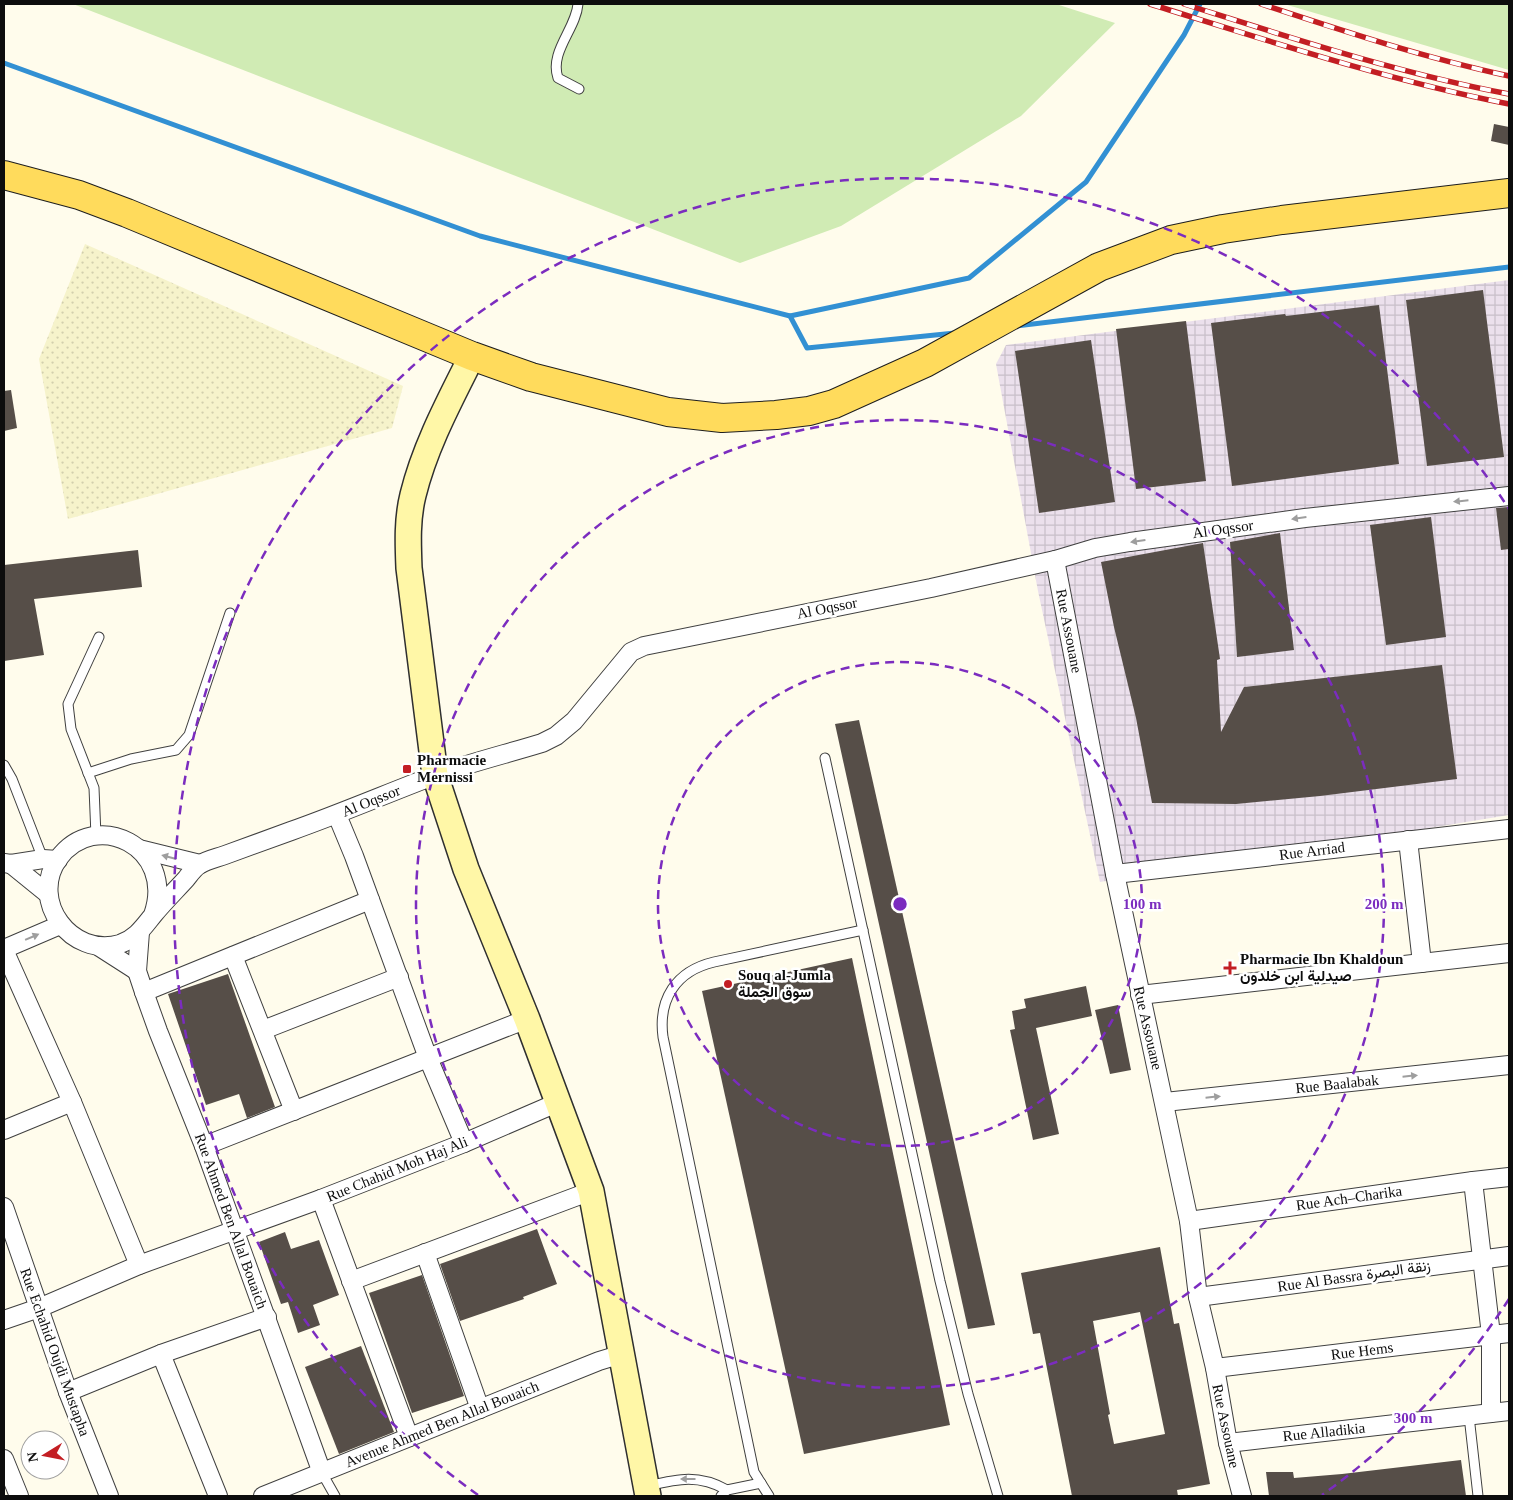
<svg xmlns="http://www.w3.org/2000/svg" width="1513" height="1500" font-family="'Times New Roman',Vazirmatn,serif">
<style>
.industrial{fill:url(#industrial-grid)}
.farmland{fill:url(#farmland-dots)}
.grass{fill:#d0ebb4}
.lines{fill:none;stroke-linecap:round;stroke-linejoin:round}
.stream{stroke:#3290d3;stroke-width:5}
.building{fill:#564e48;fill-rule:evenodd}
.lane-casing{stroke:#404040;stroke-width:11}
.street-casing{stroke:#404040;stroke-width:20}
.secondary-casing{stroke:#2f2f2f;stroke-width:28}
.primary-casing{stroke:#1e1e1e;stroke-width:30}
.lane{stroke:#fff;stroke-width:9}
.street{stroke:#fff;stroke-width:18}
.secondary{stroke:#fff7a7;stroke-width:25}
.primary{stroke:#ffdb5c;stroke-width:28}
.rail-casing{stroke:#c31e23;stroke-width:5.5}
.rail{stroke:#fff;stroke-width:4;stroke-dasharray:11;stroke-linecap:butt}
.oneway{fill:#9e9e9e}
.ring{fill:none;stroke:#7b2cbf;stroke-width:2.5;stroke-dasharray:9 6}
.poi-dot{fill:#c31e23;stroke:#fff;stroke-width:2}
.labels{text-anchor:middle;stroke-width:5;stroke-linejoin:round;paint-order:stroke}
.street-label{font-size:15px;fill:#0d0d0d;stroke:#fff}
.poi-label{font-size:15px;font-weight:bold;fill:#0d0d0d;stroke:#fff;text-anchor:start}
.centre{fill:#7b2cbf;stroke:#fff;stroke-width:2.5}
.ring-label{font-size:15px;text-anchor:middle;font-weight:bold;fill:#7b2cbf;stroke:#fff;stroke-width:5;stroke-linejoin:round;paint-order:stroke}
</style>
<defs>
<pattern id="industrial-grid" width="8" height="8" patternUnits="userSpaceOnUse" patternTransform="scale(1.25)"><rect width="8" height="8" fill="#ebe0ec"/><path d="M0 4h8M4 0v8" fill="none" stroke="#c8bfc9"/></pattern>
<pattern id="farmland-dots" width="8" height="8" patternUnits="userSpaceOnUse" patternTransform="scale(1.25)"><rect width="8" height="8" fill="#f6f3cb"/><path d="M2 2h.1M6 6h.1" fill="none" stroke="#d2cfad" stroke-width="1.8" stroke-linecap="round"/></pattern>
</defs>
<rect width="100%" height="100%" fill="#fffcec"/>
<!-- industrial -->
<path class="industrial" d="M 1509,280 L 1509,815 L 1100,882 L 1038,591 L 996,364 L 1006,345 Z"/>
<!-- farmland -->
<path class="farmland" d="M 85,244 L 403,386 L 392,428 L 68,519 L 39,359 Z"/>
<!-- grass -->
<g class="grass">
<path d="M 73,4 L 1056,4 L 1115,23 L 1021,116 L 841,226 L 740,263 Z"/>
<path d="M 1284,4 L 1509,4 L 1509,70 Z"/>
</g>
<g class="lines">
<!-- stream -->
<g class="stream">
<path d="M 4,63 L 480,236 L 790,316 L 807,348 L 955,333"/>
<path d="M 790,316 L 969,278 L 1086,182 L 1184,35 L 1200,4"/>
<path d="M 1016,326 L 1509,267"/>
</g>
</g>
<!-- building -->
<g class="building">
<path d="M 1494,124 L 1509,127 L 1509,145 L 1491,141 Z"/>
<path d="M 1483,290 L 1504,457 L 1427,466 L 1406,300 Z"/>
<path d="M 1379,305 L 1399,464 L 1232,486 L 1211,323 L 1285,314 L 1286,316 Z"/>
<path d="M 1186,321 L 1206,481 L 1136,489 L 1116,329 Z"/>
<path d="M 1091,340 L 1115,502 L 1039,513 L 1015,351 Z"/>
<path d="M 11,390 L 17,428 L 4,431 L 4,391 Z"/>
<path d="M 1509,507 L 1509,549 L 1501,550 L 1496,508 Z"/>
<path d="M 1431,517 L 1446,637 L 1386,645 L 1370,525 Z"/>
<path d="M 1280,533 L 1294,650 L 1237,657 L 1230,542 Z"/>
<path d="M 1203,543 L 1220,659 L 1217,660 L 1221,732 L 1244,687 L 1442,665 L 1457,779 L 1320,796 L 1236,804 L 1152,803 L 1136,718 L 1114,627 L 1101,562 Z"/>
<path d="M 138,550 L 142,587 L 34,599 L 44,655 L 4,661 L 4,565 Z"/>
<path d="M 859,720 L 995,1325 L 968,1329 L 835,724 Z"/>
<path d="M 852,958 L 950,1425 L 804,1454 L 702,991 Z"/>
<path d="M 228,974 L 275,1107 L 247,1118 L 239,1094 L 206,1105 L 168,994 Z"/>
<path d="M 1086,986 L 1092,1016 L 1036,1028 L 1059,1134 L 1033,1140 L 1010,1030 L 1015,1029 L 1012,1011 L 1026,1008 L 1024,999 Z"/>
<path d="M 1118,1005 L 1131,1070 L 1110,1074 L 1095,1010 Z"/>
<path d="M 537,1229 L 557,1284 L 523,1297 L 524,1299 L 460,1321 L 440,1264 Z"/>
<path d="M 285,1232 L 291,1249 L 319,1240 L 339,1295 L 313,1305 L 320,1325 L 298,1333 L 288,1302 L 281,1304 L 259,1242 Z"/>
<path d="M 1160,1247 L 1174,1324 L 1179,1323 L 1210,1484 L 1177,1490 L 1178,1496 L 1072,1496 L 1040,1333 L 1033,1334 L 1021,1273 ZM 1140,1312 L 1165,1434 L 1114,1444 L 1108,1415 L 1110,1414 L 1093,1321 Z"/>
<path d="M 422,1275 L 464,1396 L 412,1413 L 369,1293 Z"/>
<path d="M 361,1346 L 394,1432 L 339,1454 L 305,1367 Z"/>
<path d="M 1461,1460 L 1466,1496 L 1269,1496 L 1266,1472 L 1293,1472 L 1294,1478 L 1342,1474 Z"/>
</g>
<g class="lines">
<!-- lane casing -->
<g class="lane-casing">
<g id="lane">
<path d="M 578,4 C 576,29 549,52 558,78 L 579,89"/>
<path d="M 825,758 L 940,1281 L 968,1394 L 998,1496"/>
<path d="M 4,765 L 12,779 L 43,859"/>
<path d="M 88,773 L 131,759 L 176,750 L 189,735 L 230,613"/>
<path d="M 96,836 L 94,788 L 71,729 L 68,704 L 99,637"/>
<path d="M 1469,1416 L 1478,1496"/>
<path d="M 322,1473 L 335,1496"/>
<path d="M 648,1486 C 678,1479 698,1474 727,1490"/>
<path d="M 721,1496 L 727,1490 L 761,1483"/>
<path d="M 769,1496 L 754,1472 L 663,1037 C 658,999 676,971 714,962 L 863,930"/>
</g>
</g>
<!-- street casing -->
<g class="street-casing">
<g id="street">
<path d="M 1055,560 L 1115,874 L 1189,1221 L 1198,1297 L 1215,1368 L 1228,1443 L 1242,1496"/>
<path d="M 337,815 L 354,856 L 428,1058 L 464,1143"/>
<path d="M 1408,840 L 1422,963"/>
<path d="M 139,849 L 200,864"/>
<path d="M 4,863 L 11,864 L 43,859 L 58,860"/>
<path d="M 11,864 L 48,894"/>
<path d="M 1115,874 L 1509,829"/>
<path d="M 153,915 C 177,847 95,807 58,859 C 29,901 71,958 120,944 C 137,938 144,926 154,914 C 164,902 176,890 186,879 C 190,874 194,868 199,865 C 206,860 217,858 225,855 C 247,847 269,839 291,831 C 339,814 386,794 433,776 C 469,763 506,754 542,743 L 556,736 L 574,721 L 631,652 L 644,646 L 931,588 L 1055,560 L 1095,548 L 1130,542 L 1305,518 L 1509,496"/>
<path d="M 140,932 L 137,971 L 144,992 L 158,1031 L 204,1146 L 322,1473"/>
<path d="M 98,946 L 137,971"/>
<path d="M 4,949 L 60,925"/>
<path d="M 4,950 L 72,1102 L 139,1265"/>
<path d="M 233,956 L 294,1111"/>
<path d="M 144,992 L 370,900"/>
<path d="M 1140,995 L 1509,953"/>
<path d="M 263,1030 L 399,977"/>
<path d="M 1165,1102 L 1509,1065"/>
<path d="M 4,1130 L 72,1102"/>
<path d="M 204,1146 L 527,1019"/>
<path d="M 1473,1181 L 1491,1335 L 1491,1413"/>
<path d="M 321,1199 L 409,1437"/>
<path d="M 4,1207 L 68,1392 L 109,1496"/>
<path d="M 1189,1221 L 1473,1181 L 1509,1177"/>
<path d="M 425,1253 L 480,1409"/>
<path d="M 351,1281 L 591,1191"/>
<path d="M 1198,1297 L 1509,1256"/>
<path d="M 4,1320 L 39,1308 L 139,1265 L 321,1199 L 464,1143 L 559,1102"/>
<path d="M 161,1354 L 218,1496"/>
<path d="M 1215,1368 L 1509,1333"/>
<path d="M 68,1392 L 161,1354 L 267,1317"/>
<path d="M 1228,1443 L 1509,1411"/>
<path d="M 4,1459 L 19,1496"/>
<path d="M 263,1496 L 599,1361 L 622,1354"/>
</g>
</g>
<!-- secondary casing -->
<g class="secondary-casing">
<path id="secondary" d="M 472,356 C 450,400 425,446 413,495 C 407,519 408,543 409,568 L 435,775 L 466,869 L 527,1019 L 591,1191 L 648,1496"/>
</g>
<!-- primary casing -->
<g class="primary-casing">
<path id="primary" d="M 4,175 L 79,195 L 127,213 L 472,356 L 531,377 L 668,412 L 722,418 L 776,415 L 809,411 L 834,404 L 925,363 L 1099,267 L 1171,240 L 1223,229 L 1282,220 L 1509,193"/>
</g>
<!-- lane -->
<use href="#lane" class="lane"/>
<!-- street -->
<use href="#street" class="street"/>
<!-- secondary -->
<use href="#secondary" class="secondary"/>
<!-- primary -->
<use href="#primary" class="primary"/>
<!-- rail casing -->
<g class="rail-casing">
<g id="rail">
<path d="M 1150,4 C 1269,41 1387,80 1509,104"/>
<path d="M 1184,4 C 1292,38 1398,73 1509,94"/>
<path d="M 1261,4 C 1343,31 1425,58 1509,76"/>
</g>
</g>
<!-- rail -->
<use href="#rail" class="rail"/>
</g>
<!-- one-way arrows -->
<defs><path id="oneway-solid" d="M-6-.8H1V-3.2L6.5 0L1 3.2V.8H-6Z" transform="scale(1.25)"/></defs>
<g class="oneway">
<use href="#oneway-solid" transform="translate(1461 501) rotate(174)"/>
<use href="#oneway-solid" transform="translate(1299 518) rotate(172)"/>
<use href="#oneway-solid" transform="translate(1138 541) rotate(172)"/>
<use href="#oneway-solid" transform="translate(169 857) rotate(-165)"/>
<use href="#oneway-solid" transform="translate(32 937) rotate(-23)"/>
<use href="#oneway-solid" transform="translate(1410 1076) rotate(-6)"/>
<use href="#oneway-solid" transform="translate(1213 1097) rotate(-6)"/>
<use href="#oneway-solid" transform="translate(688 1479) rotate(180)"/>
</g>
<!-- distance rings -->
<g class="ring">
<circle cx="900" cy="904" r="242"/>
<circle cx="900" cy="904" r="484"/>
<path d="M1509 1299A726 726 0 0 1 1322 1495M478 1495A726 726 0 1 1 1509 509"/>
</g>
<!-- markers -->
<g class="poi-dot">
<rect x="402" y="764" width="10" height="10" rx="2.5"/>
<path d="M1227.5 960.5h5v5h5v5h-5v5h-5v-5h-5v-5h5z"/>
<circle cx="728" cy="984" r="5"/>
</g>
<g class="labels">
<!-- street labels -->
<g class="street-label">
<text transform="translate(1223 529) rotate(-8)" y="5">Al Oqssor</text>
<text transform="translate(827 608) rotate(-11)" y="5">Al Oqssor</text>
<text transform="translate(1069 631) rotate(79)" y="5">Rue Assouane</text>
<text transform="translate(371 801) rotate(-22)" y="5">Al Oqssor</text>
<text transform="translate(1312 851) rotate(-7)" y="5">Rue Arriad</text>
<text transform="translate(1148 1028) rotate(77)" y="5">Rue Assouane</text>
<text transform="translate(1337 1084) rotate(-6)" y="5">Rue Baalabak</text>
<text transform="translate(397 1169) rotate(-22)" y="5">Rue Chahid Moh Haj Ali</text>
<text transform="translate(1349 1198) rotate(-8)" y="5">Rue Ach–Charika</text>
<text transform="translate(231 1221) rotate(70)" y="5">Rue Ahmed Ben Allal Bouaich</text>
<text transform="translate(1354 1276) rotate(-8)" y="5">Rue Al Bassra زنقة البصرة</text>
<text transform="translate(1362 1351) rotate(-7)" y="5">Rue Hems</text>
<text transform="translate(55 1352) rotate(70)" y="5">Rue Echahid Oujdi Mustapha</text>
<text transform="translate(442 1424) rotate(-22)" y="5">Avenue Ahmed Ben Allal Bouaich</text>
<text transform="translate(1226 1426) rotate(78)" y="5">Rue Assouane</text>
<text transform="translate(1324 1432) rotate(-6)" y="5">Rue Alladikia</text>
</g>
<!-- poi labels -->
<g class="poi-label">
<text x="417" y="765">Pharmacie<tspan x="417" dy="17">Mernissi</tspan></text>
<text x="1240" y="964">Pharmacie Ibn Khaldoun<tspan x="1240" dy="17">صيدلية ابن خلدون</tspan></text>
<text x="738" y="980">Souq al-Jumla<tspan x="738" dy="17">سوق الجملة</tspan></text>
</g>
</g>
<circle cx="900" cy="904" r="8" class="centre"/>
<g class="ring-label">
<text x="1142" y="909">100 m</text>
<text x="1384" y="909">200 m</text>
<text x="1413" y="1423">300 m</text>
</g>
<!-- border -->
<rect width="1513" height="1500" fill="none" stroke="#0d0d0d" stroke-width="10"/>
<!-- north arrow -->
<g transform="translate(45 1455) rotate(260)"><circle r="24" fill="#ffffff" stroke="#9e9e9e"/>
<path d="M0-4L9 19L0 12L-9 19Z" fill="#c31e23"/>
<text y="-8" font-size="14" font-weight="bold" text-anchor="middle" fill="#0d0d0d">N</text>
</g>
</svg>
